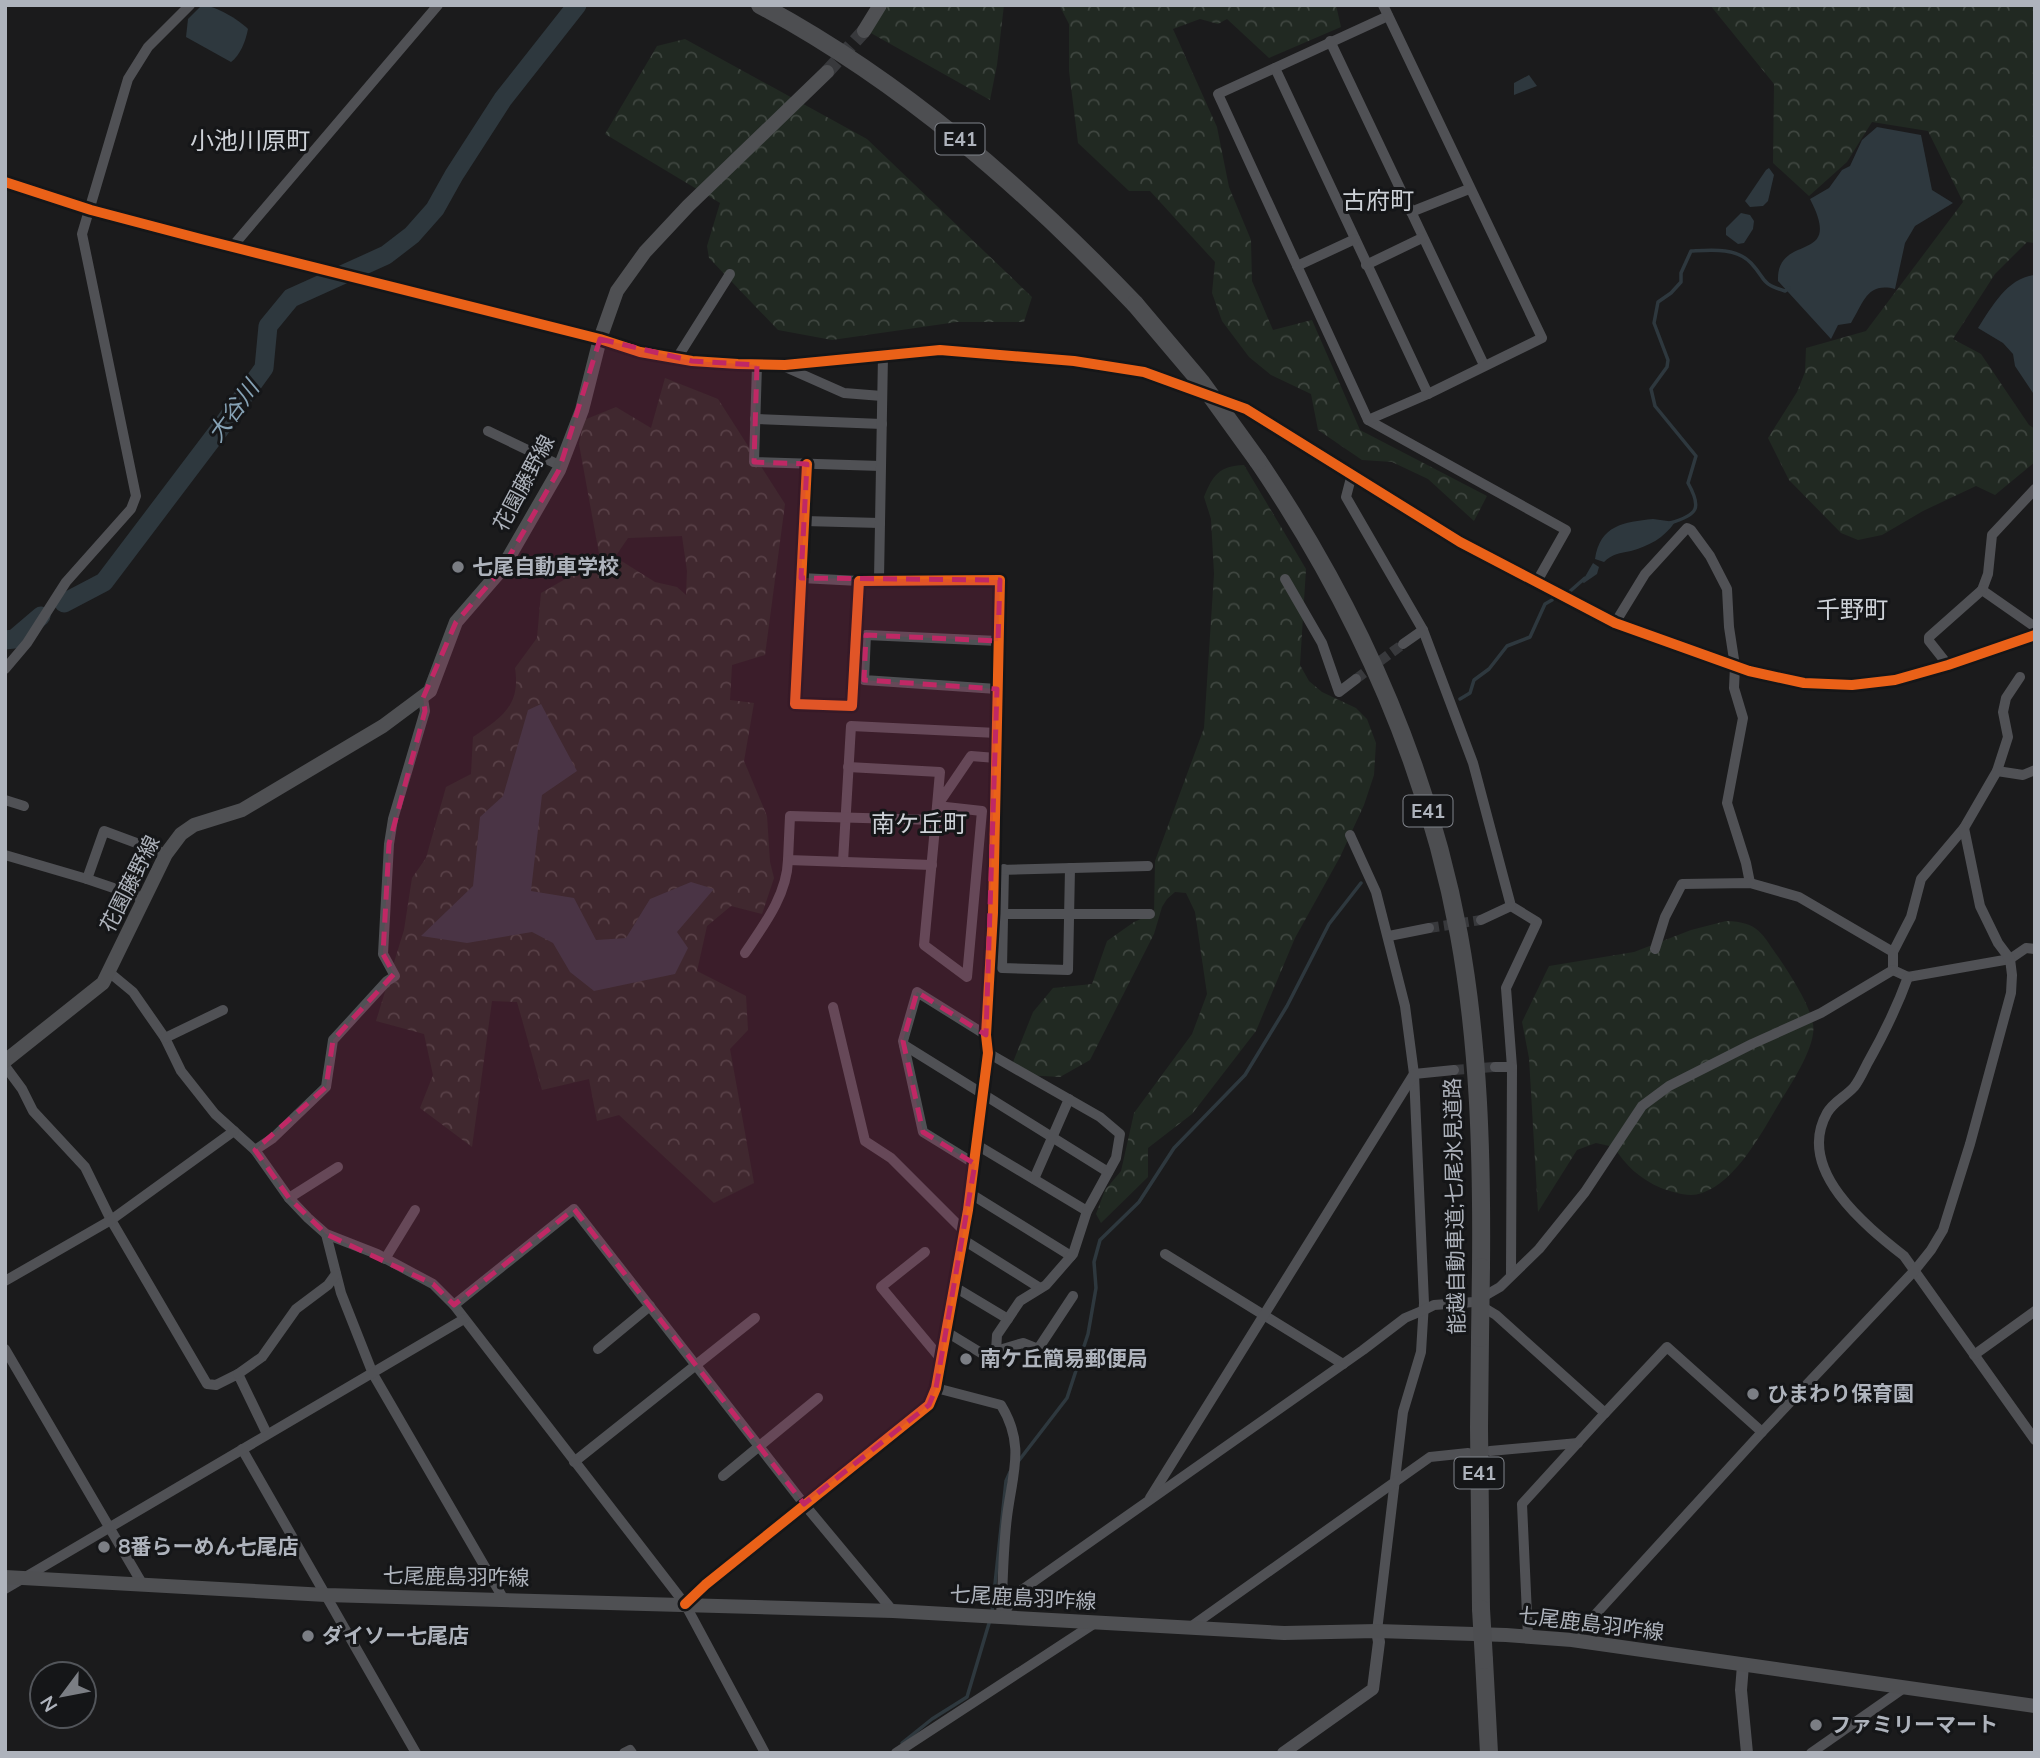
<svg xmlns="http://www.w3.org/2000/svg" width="2040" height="1758" font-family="Mulish,'Noto Sans JP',sans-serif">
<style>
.forest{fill:url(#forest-crowns);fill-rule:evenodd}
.water{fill:#2e383e}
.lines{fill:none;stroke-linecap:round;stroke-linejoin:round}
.stream{stroke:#2e383e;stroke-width:3.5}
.river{stroke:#2e383e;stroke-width:19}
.minor-tunnel{stroke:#38393c;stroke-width:10;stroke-dasharray:10 5;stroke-linecap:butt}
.secondary-tunnel{stroke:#38393c;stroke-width:14;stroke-dasharray:14 7;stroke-linecap:butt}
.minor{stroke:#505155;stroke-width:10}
.tertiary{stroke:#505155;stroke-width:12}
.secondary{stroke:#4f5053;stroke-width:14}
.motorway{stroke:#4d4e51;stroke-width:18}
.motorway-bridge{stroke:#4d4e51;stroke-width:18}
.cycleway-casing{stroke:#151618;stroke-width:15}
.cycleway{stroke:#ea6118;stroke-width:10}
.marked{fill:#c02865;fill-opacity:0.2;stroke:#c02865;stroke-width:5;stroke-dasharray:14 9;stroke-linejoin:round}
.poi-dot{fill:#7b7e84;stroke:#151618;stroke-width:2.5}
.labels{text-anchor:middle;stroke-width:6;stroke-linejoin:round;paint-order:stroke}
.shield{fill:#151618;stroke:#80848b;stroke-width:2}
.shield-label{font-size:19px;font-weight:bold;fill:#aeb3bc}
.street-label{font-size:21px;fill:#aeb3bc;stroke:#151618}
.poi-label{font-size:21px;font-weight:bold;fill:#aeb3bc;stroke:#151618;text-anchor:start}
.water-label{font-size:23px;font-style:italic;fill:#86a2b5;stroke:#151618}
.quarter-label{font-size:24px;fill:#ced2d8;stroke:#151618}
</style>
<defs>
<pattern id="forest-crowns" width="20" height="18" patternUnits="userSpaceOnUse" patternTransform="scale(1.75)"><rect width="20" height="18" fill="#212922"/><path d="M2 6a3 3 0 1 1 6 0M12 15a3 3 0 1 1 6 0" fill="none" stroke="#3f4640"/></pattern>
</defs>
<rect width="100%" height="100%" fill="#1b1b1c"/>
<!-- forest -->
<g class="forest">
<path d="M 873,5 L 1004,5 L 997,65 L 990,100 L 869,32 Z"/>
<path d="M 1059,5 L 1336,5 L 1341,27 L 1269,58 L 1227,19 L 1218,24 L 1200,19 L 1173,29 L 1217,127 L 1229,187 L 1251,240 L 1252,281 L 1273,330 L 1312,320 L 1360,430 L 1487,496 L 1474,521 L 1428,479 L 1392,462 L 1362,460 L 1318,430 L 1311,394 L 1271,375 L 1249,357 L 1222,321 L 1212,293 L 1215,262 L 1150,191 L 1129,191 L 1078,143 L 1069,71 L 1069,24 Z"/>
<path d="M 1710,5 L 2035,5 L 2035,243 L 2027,242 L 1995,274 L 1953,339 L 1981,354 L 2029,425 L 2035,429 L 2035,462 L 1995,495 L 1976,486 L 1923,511 L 1882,535 L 1858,540 L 1841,533 L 1789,480 L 1768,438 L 1797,392 L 1805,372 L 1806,348 L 1866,331 L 1963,202 L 1928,131 L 1872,122 L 1847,162 L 1809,196 L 1773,163 L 1774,84 Z"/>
<path d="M 685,39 L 867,139 L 1032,297 L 1024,322 L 957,322 L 832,340 L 778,330 L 709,258 L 707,246 L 720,203 L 605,134 L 657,46 Z"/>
<path d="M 665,378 L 718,399 L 785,504 L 765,655 L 732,665 L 730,700 L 754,703 L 744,761 L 767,816 L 770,862 L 774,878 L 762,914 L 731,906 L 707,926 L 697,971 L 746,996 L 748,1030 L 730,1049 L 754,1183 L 714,1203 L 619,1115 L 597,1121 L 589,1079 L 542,1090 L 517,1002 L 492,1001 L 472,1147 L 420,1108 L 433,1075 L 424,1034 L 376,1021 L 404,930 L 412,878 L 426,858 L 446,787 L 471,774 L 473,737 C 501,718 521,706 515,668 L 537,638 L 541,593 L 600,559 L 579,444 L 584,420 L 616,407 L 651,428 ZM 682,536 L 687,571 L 686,595 L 677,587 L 655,582 L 615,557 L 628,538 Z"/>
<path d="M 1244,465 L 1306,569 L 1300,665 L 1309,681 L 1322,692 L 1356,708 L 1367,719 L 1376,743 L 1374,775 L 1364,805 L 1340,857 L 1295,938 L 1256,1031 L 1192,1114 L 1148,1148 L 1148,1177 L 1101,1223 L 1096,1214 L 1105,1190 L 1121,1171 L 1134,1113 L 1192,1034 L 1207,994 L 1195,912 L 1186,893 L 1175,892 L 1167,899 L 1162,907 L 1154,934 L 1090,1060 L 1060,1077 L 1025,1075 L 1013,1062 L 1033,1012 L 1053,988 L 1092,984 L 1107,941 L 1134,922 L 1154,913 L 1155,861 L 1204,728 L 1214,574 L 1211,519 L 1204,497 C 1213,475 1219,466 1244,465 Z"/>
<path d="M 1726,921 C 1759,922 1761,933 1779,958 C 1791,976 1809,1003 1813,1024 C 1817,1045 1791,1084 1780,1102 C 1762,1132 1737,1181 1702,1193 C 1689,1198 1673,1192 1661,1188 C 1640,1179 1625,1165 1614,1147 L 1596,1143 L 1577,1150 L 1538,1212 L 1529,1058 L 1522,1022 L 1549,966 L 1634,952 L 1691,930 Z"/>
</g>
<!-- water -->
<g class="water">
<path d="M 202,5 C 216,6 238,19 248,29 C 246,40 240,56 231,62 L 186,37 L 188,19 Z"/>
<path d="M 1529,75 L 1537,86 L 1514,95 L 1514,83 Z"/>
<path d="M 1877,127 L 1921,135 L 1932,190 L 1953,203 L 1915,226 L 1905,243 L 1895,289 C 1867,282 1864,302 1851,323 L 1838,325 L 1831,339 L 1778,281 C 1776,231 1845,266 1810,199 L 1829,188 L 1842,170 L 1850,166 L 1862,140 Z"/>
<path d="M 1769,168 L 1774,175 L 1768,201 L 1763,206 L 1750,207 L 1745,201 L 1766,170 Z"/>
<path d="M 1741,213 L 1750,215 L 1754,221 L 1753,229 L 1744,243 L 1738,244 L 1726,235 L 1726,228 Z"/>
<path d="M 2035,275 L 2035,396 L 2015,366 L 2013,354 L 2003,343 L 1978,328 C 1992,307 2007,278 2035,275 Z"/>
<path d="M 1653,519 L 1675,522 C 1664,538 1649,546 1631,551 C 1620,553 1612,554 1604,562 L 1595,559 C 1600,525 1624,522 1653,519 Z"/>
<path d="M 1593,563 L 1599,567 L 1597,574 L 1584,583 L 1582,582 Z"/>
<path d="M 541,704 L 577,771 L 542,795 L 531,891 L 574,898 L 596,940 L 626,938 L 650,899 L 691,882 L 714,889 L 677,932 L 688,948 L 675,974 L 594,991 L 570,972 L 553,943 L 532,932 L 467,943 L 421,936 L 473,886 L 480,817 L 503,796 L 528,710 Z"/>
</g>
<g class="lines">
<!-- stream -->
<g class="stream">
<path d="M 1670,523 C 1698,515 1702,508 1688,483 L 1696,456 L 1655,406 L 1651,389 L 1667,367 L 1668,360 L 1654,323 L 1658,302 L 1671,293 L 1681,282 L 1681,273 L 1691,251 C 1710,250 1736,247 1751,263 C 1767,280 1759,283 1785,291 L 1789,288"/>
<path d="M 1568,593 L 1585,578"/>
<path d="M 1460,699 L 1470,693 L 1474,680 L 1489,669 L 1507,646 L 1530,637 L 1545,604 L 1552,600"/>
<path d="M 1017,1463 L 1067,1398 L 1088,1334 L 1096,1288 L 1094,1262 L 1100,1240 L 1139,1202 L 1174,1148 L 1245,1075 L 1287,1006 L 1329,924 L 1361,883"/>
<path d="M 992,1612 L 1006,1481 L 1010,1472"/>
<path d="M 902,1743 L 932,1719 L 967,1697 L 990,1620"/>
</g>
<!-- river -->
<g class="river">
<path d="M 64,603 L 104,582 L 219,430 L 264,368 L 268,326 L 291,298 L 386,255 L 412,235 L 435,209 L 454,175 L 503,99 L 577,5"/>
<path d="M 5,640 L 14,639 L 41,616"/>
</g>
<!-- minor-tunnel -->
<g class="minor-tunnel">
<path d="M 1356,679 L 1403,644"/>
<path d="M 1429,928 L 1481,920"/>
<path d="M 1454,1070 L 1495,1067"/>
</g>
<!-- secondary-tunnel -->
<path class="secondary-tunnel" d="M 827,72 L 864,31"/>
<!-- minor -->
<g class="minor">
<path d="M 1388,16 L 1218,94 L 1368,420 L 1566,530 L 1536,583"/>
<path d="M 1330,41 L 1484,365"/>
<path d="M 1275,68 L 1428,394"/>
<path d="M 1411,212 L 1469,189"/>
<path d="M 232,247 L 438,5"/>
<path d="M 1366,265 L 1422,238"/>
<path d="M 1297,266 L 1355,239"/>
<path d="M 677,358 L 730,274"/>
<path d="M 757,365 L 754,462 L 881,466"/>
<path d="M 783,366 L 844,393 L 882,396"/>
<path d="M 755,419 L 882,424"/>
<path d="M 1368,420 L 1428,394 L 1542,338 L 1383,5"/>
<path d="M 488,431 L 561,466"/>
<path d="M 1352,474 L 1346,497 L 1423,630 L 1473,763 L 1511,906 L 1537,922 L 1506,988 L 1512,1067 L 1511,1275"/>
<path d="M 2035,489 L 1992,535 L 1988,574 L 1982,590 L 2035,627"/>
<path d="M 804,521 L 880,523"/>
<path d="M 801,578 L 859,581"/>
<path d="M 879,579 L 883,355"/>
<path d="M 1285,579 L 1322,643 L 1339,692 L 1356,679"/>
<path d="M 1615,623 L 1645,574 L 1687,528 L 1691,530 L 1710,556 L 1727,589 L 1729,627 L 1735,666 L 1734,688 L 1743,718 L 1727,803 L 1746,863 L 1750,883"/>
<path d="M 1403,644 L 1423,630"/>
<path d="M 1948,665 L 1929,641 L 1929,637 L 1982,590"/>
<path d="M 5,669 L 27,643 L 66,582 L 131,509 L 136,496 L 82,234 L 128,79 L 148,47 L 190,5"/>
<path d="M 997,689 L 864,680 L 866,635 L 998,641"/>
<path d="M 848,767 L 940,772 L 937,806 L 982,811 L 967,977 L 924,945 L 937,806 L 971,756 L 996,758"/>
<path d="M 1997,771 L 2023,775 L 2035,770"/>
<path d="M 5,800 L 24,806"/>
<path d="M 1350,835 L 1376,892 L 1405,1006 L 1414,1074 L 1424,1303 L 1421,1352 L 1403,1412 L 1377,1631"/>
<path d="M 5,855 L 87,879 L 143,898"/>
<path d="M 843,862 L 851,726 L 997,733"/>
<path d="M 932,865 L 788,860 L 790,816 L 936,820"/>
<path d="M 1004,869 L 1002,968 L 1068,970 L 1070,868"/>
<path d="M 998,870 L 1148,866"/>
<path d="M 87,879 L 104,831 L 166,854"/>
<path d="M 1003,914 L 1150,914"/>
<path d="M 1481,920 L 1511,906"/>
<path d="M 1389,936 L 1429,928"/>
<path d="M 1655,949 L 1665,917 L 1682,884 L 1750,883 L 1799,897 L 1893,952"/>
<path d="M 745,953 C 764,925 787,895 788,860"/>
<path d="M 1893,970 L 1893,952 L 1911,917 L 1921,879 L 1964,828 L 1997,771 L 2008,737 L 2003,712 L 2006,698 L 2020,677"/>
<path d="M 1893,970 L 1908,977 L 2010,959 L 2026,948 L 2035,949"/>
<path d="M 110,973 L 133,992 L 165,1038 L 181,1071 L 215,1114 L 255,1150 L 289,1198 L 308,1218 L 326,1234 L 377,1254 L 433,1284 L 454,1305 L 685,1604 L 765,1753"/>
<path d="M 1908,977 C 1896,1010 1884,1034 1867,1064 C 1863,1072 1859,1081 1854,1087 C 1845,1097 1833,1102 1827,1113 C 1795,1170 1866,1226 1904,1256 L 2035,1440"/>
<path d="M 833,1007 L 865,1141 L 891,1158 L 964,1231"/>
<path d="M 165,1038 L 223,1010"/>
<path d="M 904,1045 L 1108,1172"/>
<path d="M 5,1066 L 22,1089 L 33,1111 L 85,1167 L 111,1220 L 207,1384 L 216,1385 L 238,1374 L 267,1434"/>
<path d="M 1495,1067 L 1512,1067"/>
<path d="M 977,1145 L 1087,1211"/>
<path d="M 255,1150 L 273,1138 L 326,1087 L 333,1040 L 387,981 L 395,976 L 383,954 L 389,844 L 393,819 L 425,711 L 423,698"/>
<path d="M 975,1164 L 923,1132 L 903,1041 L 917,992 L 986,1035"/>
<path d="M 1034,1179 L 1069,1099"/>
<path d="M 971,1194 L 1071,1256"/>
<path d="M 289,1198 L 338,1167"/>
<path d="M 326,1234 L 341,1293 L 373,1374 L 503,1598"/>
<path d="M 962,1239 L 1040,1288"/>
<path d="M 925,1252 L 881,1287 L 941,1359"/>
<path d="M 1165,1254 L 1343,1364"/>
<path d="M 385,1259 L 415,1210"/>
<path d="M 5,1281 L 111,1220 L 234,1131"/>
<path d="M 953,1286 L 1008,1319"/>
<path d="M 454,1305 L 574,1209 L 804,1504 L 893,1611"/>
<path d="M 1481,1306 L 1496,1315 L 1605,1413 L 1667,1347 L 1762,1432"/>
<path d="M 945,1331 L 986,1356 L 996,1351 L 997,1335 L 1020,1301 L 1046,1285 L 1073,1254 L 1087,1211 L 1116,1158 L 1120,1134 L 1100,1117 L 988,1053"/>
<path d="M 5,1349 L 143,1585"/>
<path d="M 598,1349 L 650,1306"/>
<path d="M 996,1351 L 1023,1343 L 1038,1349 L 1073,1296"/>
<path d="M 1974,1355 L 2035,1311"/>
<path d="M 238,1374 L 262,1357 L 296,1309 L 328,1285 L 336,1274"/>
<path d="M 936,1388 L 1001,1405 C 1026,1446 1012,1474 1007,1517 C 1003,1549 1003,1583 1001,1616"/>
<path d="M 242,1449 L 416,1753"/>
<path d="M 1490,1451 L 1578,1443"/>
<path d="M 574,1462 L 755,1318"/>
<path d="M 723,1476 L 818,1398"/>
<path d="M 1150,1498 L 1414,1074 L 1454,1070"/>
<path d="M 5,1589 L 464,1319"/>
<path d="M 685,1604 L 705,1585 L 929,1405 L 936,1388 L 968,1210 L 988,1053 L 986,1035 L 993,913 L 1000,580 L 859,581 L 852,706 L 795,704 L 807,464"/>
<path d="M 1001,1618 L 1016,1594 L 1363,1350 L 1405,1318 L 1424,1310 L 1434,1305 L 1474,1302 L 1500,1287 L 1539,1249 L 1585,1192 L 1642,1106 L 1669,1086 L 1752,1044 L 1821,1013 L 1893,970"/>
<path d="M 1189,1628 L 1430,1457 L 1468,1453"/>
<path d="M 1528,1637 L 1522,1504 L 1605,1413"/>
<path d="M 1572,1640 L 1762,1432 L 1915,1270 L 1931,1250 L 1943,1230 L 1970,1144 L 2011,993 L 2012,975 L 2010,959 L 1998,943 L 1980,906 L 1964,828"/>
<path d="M 624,1753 L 630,1750 L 632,1753"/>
<path d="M 896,1753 L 1095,1623"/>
<path d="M 1811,1753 L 1904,1688"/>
</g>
<!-- tertiary -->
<g class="tertiary">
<path d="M 5,182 L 91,210 L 201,239 L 600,339 L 640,352 L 692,361 L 738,364 L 785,365 L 940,350 L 1074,361 L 1144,372 L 1246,409 L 1460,542 L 1615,623 L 1749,671 L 1804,683 L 1852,685 L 1895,680 L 1948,665 L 2035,635"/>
<path d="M 1743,1665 L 1741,1690 L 1747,1753"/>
<path d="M 1283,1753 L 1373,1689 L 1379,1642 L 1377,1631"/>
</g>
<!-- secondary -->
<g class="secondary">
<path d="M 864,31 L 880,5"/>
<path d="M 5,1061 L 103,983 L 166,854 L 181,834 L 194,825 L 242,810 L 383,726 L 430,691 L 456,622 L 502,569 L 559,470 L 582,410 L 600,339 L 617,291 L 645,252 L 688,206 L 827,72"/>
<path d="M 5,1577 L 326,1595 L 893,1611 L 1284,1633 L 1377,1631 L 1506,1635 L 1572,1640 L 2035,1706"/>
</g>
<!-- motorway -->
<g class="motorway">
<path d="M 760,5 C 902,81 1024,188 1135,304"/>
<path d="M 1258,461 C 1355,604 1427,764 1459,935 C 1479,1045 1482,1155 1481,1267"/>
<path d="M 1480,1338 L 1479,1427 L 1481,1609"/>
<path d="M 1484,1660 L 1489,1753"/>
</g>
<!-- motorway-bridge -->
<g class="motorway-bridge">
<path d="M 1135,304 L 1201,382 L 1258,461"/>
<path d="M 1480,1338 L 1481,1267"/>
<path d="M 1481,1609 L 1484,1660"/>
</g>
<!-- cycleway casing -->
<g class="cycleway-casing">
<g id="cycleway">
<path d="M 5,182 L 91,210 L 201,239 L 600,339 L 640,352 L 692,361 L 738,364 L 785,365 L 940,350 L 1074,361 L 1144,372 L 1246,409 L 1460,542 L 1615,623 L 1749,671 L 1804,683 L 1852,685 L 1895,680 L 1948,665 L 2035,635"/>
<path d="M 685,1604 L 705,1585 L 929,1405 L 936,1388 L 968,1210 L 988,1053 L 986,1035 L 993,913 L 1000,580 L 859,581 L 852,706 L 795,704 L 807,464"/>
</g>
</g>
<!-- cycleway -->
<use href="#cycleway" class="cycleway"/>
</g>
<!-- marked area -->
<path class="marked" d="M 600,339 L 692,361 L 757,365 L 754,462 L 807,464 L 801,578 L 1000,580 L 998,641 L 866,635 L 864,680 L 997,689 L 986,1035 L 917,992 L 903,1041 L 923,1132 L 975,1164 L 936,1388 L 929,1405 L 804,1504 L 574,1209 L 454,1305 L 433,1284 L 326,1234 L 289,1198 L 255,1150 L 326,1087 L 333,1040 L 394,974 L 383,954 L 389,844 L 425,711 L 423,698 L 456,622 L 502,569 L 559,470 Z"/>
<!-- markers -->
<g class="poi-dot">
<circle cx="458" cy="567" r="7"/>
<circle cx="966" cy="1359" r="7"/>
<circle cx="1753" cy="1394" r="7"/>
<circle cx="104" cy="1547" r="7"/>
<circle cx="308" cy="1636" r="7"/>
<circle cx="1816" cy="1725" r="7"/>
</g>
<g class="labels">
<!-- shield labels -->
<g class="shield">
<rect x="935.5" y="123.5" width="49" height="31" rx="5"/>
<rect x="1403.5" y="795.5" width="49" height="31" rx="5"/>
<rect x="1454.5" y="1457.5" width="49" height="31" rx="5"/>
</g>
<g class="shield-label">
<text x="960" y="146">E41</text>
<text x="1428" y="818">E41</text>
<text x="1479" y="1480">E41</text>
</g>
<!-- street labels -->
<g class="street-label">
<text transform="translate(524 483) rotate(-62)" y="7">花園藤野線</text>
<text transform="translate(130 884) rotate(-63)" y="7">花園藤野線</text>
<text transform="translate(1455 1206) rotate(-91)" y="7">能越自動車道;七尾氷見道路</text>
<text transform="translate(456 1577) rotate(1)" y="7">七尾鹿島羽咋線</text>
<text transform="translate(1023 1598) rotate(3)" y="7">七尾鹿島羽咋線</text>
<text transform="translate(1591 1624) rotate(7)" y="7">七尾鹿島羽咋線</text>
</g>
<!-- poi labels -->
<g class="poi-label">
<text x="472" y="574">七尾自動車学校</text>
<text x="980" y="1366">南ケ丘簡易郵便局</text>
<text x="1767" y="1401">ひまわり保育園</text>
<text x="118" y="1554">8番らーめん七尾店</text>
<text x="322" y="1643">ダイソー七尾店</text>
<text x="1830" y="1732">ファミリーマート</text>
</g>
<!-- water labels -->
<g class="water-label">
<text transform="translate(233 411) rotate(-54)" y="8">大谷川</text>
</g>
<!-- quarter labels -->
<g class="quarter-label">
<text x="250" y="149">小池川原町</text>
<text x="1378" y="209">古府町</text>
<text x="1852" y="618">千野町</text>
<text x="919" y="832">南ケ丘町</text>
</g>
</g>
<!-- border -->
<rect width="2040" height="1758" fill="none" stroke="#aeb3bc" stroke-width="14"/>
<!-- north arrow -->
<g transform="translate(63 1695) rotate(238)"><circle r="33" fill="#151618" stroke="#52555a" stroke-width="2"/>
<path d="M0-5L12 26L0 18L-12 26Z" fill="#7b7e84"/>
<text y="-10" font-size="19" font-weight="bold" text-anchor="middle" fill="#aeb3bc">N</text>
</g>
</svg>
